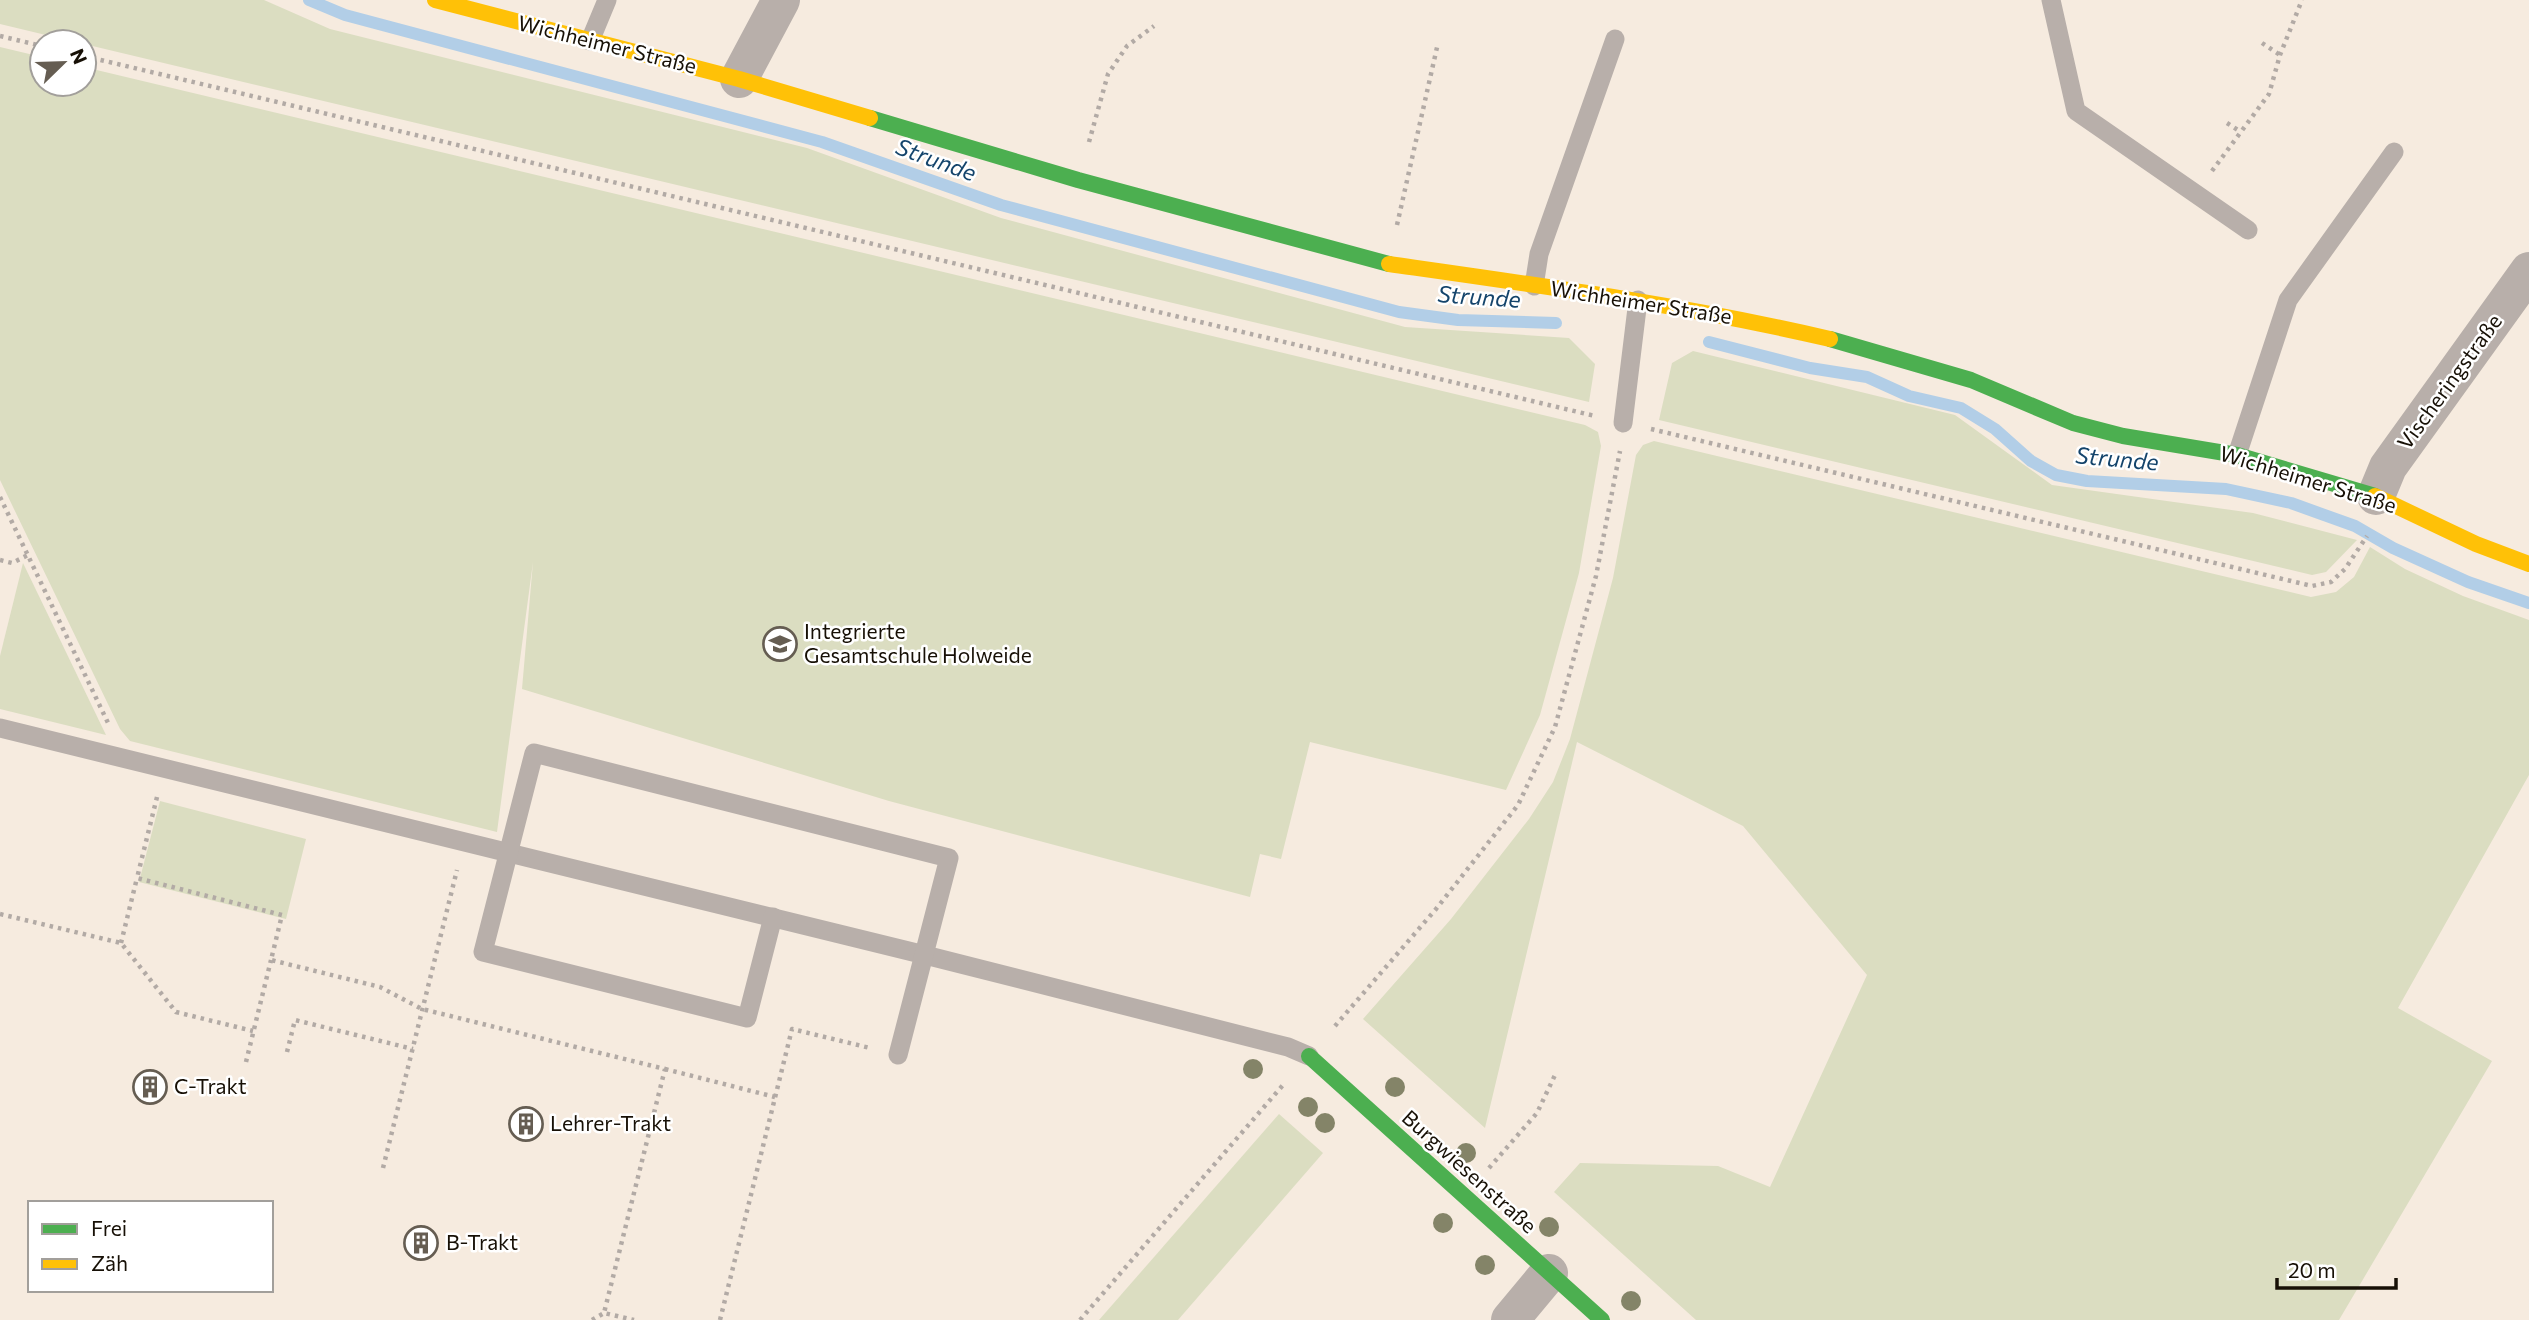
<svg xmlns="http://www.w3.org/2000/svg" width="2529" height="1320" font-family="Commissioner,sans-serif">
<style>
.green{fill:#dbddc1}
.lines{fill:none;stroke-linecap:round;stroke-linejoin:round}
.stream{stroke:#b2cee7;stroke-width:12}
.path{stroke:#b2aaa5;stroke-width:4.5;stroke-dasharray:3.5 5;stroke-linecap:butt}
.lane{stroke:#b8afaa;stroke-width:19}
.street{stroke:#b8afaa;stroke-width:38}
.fast{stroke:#4caf50;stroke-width:16}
.slow{stroke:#ffc107;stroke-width:16}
.tree{fill:#848468}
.labels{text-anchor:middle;stroke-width:5;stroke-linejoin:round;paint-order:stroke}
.street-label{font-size:21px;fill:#171006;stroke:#fff}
.poi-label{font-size:21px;fill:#171006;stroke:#fff;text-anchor:start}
.water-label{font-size:23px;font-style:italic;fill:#14446b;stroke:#fff}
</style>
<rect width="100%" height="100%" fill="#f6ebdf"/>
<!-- green -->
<g class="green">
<path d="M 0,0 L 264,0 L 330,29 L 807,148 L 1001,218 L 1405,327 L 1569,338 L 1595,364 L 1589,402 L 84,44 L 84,42 L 75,42 L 0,24 Z"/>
<path d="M 0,47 L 42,57 L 42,84 L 84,84 L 84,67 L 1585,425 L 1598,432 L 1601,446 L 1579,573 L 1540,715 L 1506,790 L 1310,742 L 1281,859 L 1260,854 L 1250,897 L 889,801 L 522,689 L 533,562 L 497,832 L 130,741 L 120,729 L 0,480 Z"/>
<path d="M 1693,351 L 1955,415 L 2052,485 L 2253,513 L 2357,540 L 2326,572 L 2312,575 L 1659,420 L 1672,363 Z"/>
<path d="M 1654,441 L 2311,597 L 2336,592 L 2354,577 L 2370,547 L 2405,569 L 2463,596 L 2529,620 L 2529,775 L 2398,1008 L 2492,1061 L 2339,1320 L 1696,1320 L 1554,1192 L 1580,1163 L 1718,1166 L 1770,1187 L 1867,975 L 1743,826 L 1577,742 L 1485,1128 L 1363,1019 L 1451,919 L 1529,819 L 1553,782 L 1570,739 L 1613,578 L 1636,455 L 1643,445 Z"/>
<path d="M 23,563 L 106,735 L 0,709 L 0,656 Z"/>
<path d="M 160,801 L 306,839 L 286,919 L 139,882 Z"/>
<path d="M 1279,1114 L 1323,1153 L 1178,1320 L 1099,1320 Z"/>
</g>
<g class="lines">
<!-- stream -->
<g class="stream">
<path d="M 309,0 L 345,15 L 822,142 L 1001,205 L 1399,312 L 1458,320 L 1556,323"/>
<path d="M 1709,342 L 1810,368 L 1867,377 L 1909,396 L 1961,408 L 1995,429 L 2031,461 L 2056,475 L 2087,481 L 2226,489 L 2291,503 L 2355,526 L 2393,548 L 2468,582 L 2529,603"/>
</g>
<!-- path -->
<g class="path">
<path d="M 0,36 L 42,46"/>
<path d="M 2262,43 L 2280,55"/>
<path d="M 84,56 L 1595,416"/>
<path d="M 2227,123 L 2241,132"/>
<path d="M 1089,142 L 1108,74 L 1127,46 L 1154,26"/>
<path d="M 2212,171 L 2269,94 L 2280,55 L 2302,0"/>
<path d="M 1397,225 L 1438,43"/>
<path d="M 1651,429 L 2312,586 L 2331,582 L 2345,569 L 2367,536"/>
<path d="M 0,497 L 109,725"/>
<path d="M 0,560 L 12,563 L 28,555"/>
<path d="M 157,797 L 137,878 L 282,915 L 271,960 L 380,987 L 422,1009 L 665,1069 L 604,1313 L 634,1320"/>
<path d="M 0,914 L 121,943 L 176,1012 L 253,1031"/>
<path d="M 121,943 L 137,878"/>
<path d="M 1335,1026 L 1436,909 L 1518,805 L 1555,727 L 1596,576 L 1620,451"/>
<path d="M 287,1052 L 295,1020 L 413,1049"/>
<path d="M 246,1062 L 271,960"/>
<path d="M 665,1069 L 775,1097"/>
<path d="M 383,1168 L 457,870"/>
<path d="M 1489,1168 L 1537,1113 L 1555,1075"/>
<path d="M 592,1320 L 604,1313"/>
<path d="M 720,1320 L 792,1029 L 870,1048"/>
<path d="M 1080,1320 L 1283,1085"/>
</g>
<!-- lane -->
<g class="lane">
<path d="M 2051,0 L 2076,111 L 2248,230"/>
<path d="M 590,41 L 607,0"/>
<path d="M 1534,286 L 1539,254 L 1615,39"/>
<path d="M 1623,423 L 1638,300"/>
<path d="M 2237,455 L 2288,300 L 2394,152"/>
<path d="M 0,728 L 925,955 L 1288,1047 L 1309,1056"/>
<path d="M 773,917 L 747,1018 L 483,952 L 534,753 L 949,858 L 898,1055"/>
</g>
<!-- street -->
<g class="street">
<path d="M 739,79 L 781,0"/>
<path d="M 2376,496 L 2388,467 L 2529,271"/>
<path d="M 1510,1320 L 1549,1273"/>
</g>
<!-- fast -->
<g class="fast">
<path d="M 870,118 L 1078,180 L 1389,264"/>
<path d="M 1830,339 L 1971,380 L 2073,423 L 2123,436 L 2237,455 L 2375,496"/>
<path d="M 1309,1056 L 1602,1320"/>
</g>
<!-- slow -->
<g class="slow">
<path d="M 435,0 L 739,79 L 870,118"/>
<path d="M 1389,264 C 1537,285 1684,305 1830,339"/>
<path d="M 2375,496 L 2476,544 L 2529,564"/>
</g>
</g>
<!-- trees -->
<g class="tree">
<circle cx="1253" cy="1069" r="10"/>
<circle cx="1395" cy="1087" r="10"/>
<circle cx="1308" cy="1107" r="10"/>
<circle cx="1325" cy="1123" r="10"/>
<circle cx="1466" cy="1153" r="10"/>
<circle cx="1443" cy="1223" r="10"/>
<circle cx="1549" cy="1227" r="10"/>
<circle cx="1485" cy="1265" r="10"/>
<circle cx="1631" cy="1301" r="10"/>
</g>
<!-- icons -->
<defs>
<g id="school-ring" transform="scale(1.75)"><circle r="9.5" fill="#fff" stroke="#655d52" stroke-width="1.5"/><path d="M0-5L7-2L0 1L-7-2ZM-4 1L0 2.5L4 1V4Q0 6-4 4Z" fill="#655d52"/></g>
<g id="building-ring" transform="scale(1.75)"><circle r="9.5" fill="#fff" stroke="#655d52" stroke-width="1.5"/><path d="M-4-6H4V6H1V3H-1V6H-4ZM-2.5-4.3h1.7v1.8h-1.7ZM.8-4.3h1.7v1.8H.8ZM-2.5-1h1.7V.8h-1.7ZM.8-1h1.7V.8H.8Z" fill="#655d52"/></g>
</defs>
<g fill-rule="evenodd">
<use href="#school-ring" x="780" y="644"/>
<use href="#building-ring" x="150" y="1087"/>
<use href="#building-ring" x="526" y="1124"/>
<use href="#building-ring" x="421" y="1243"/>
</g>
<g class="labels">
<!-- street labels -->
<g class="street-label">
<text transform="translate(607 45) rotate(14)" y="7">Wichheimer Straße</text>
<text transform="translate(1641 303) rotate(9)" y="7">Wichheimer Straße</text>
<text transform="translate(2450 382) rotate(-54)" y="7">Vischeringstraße</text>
<text transform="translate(2308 480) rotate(17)" y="7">Wichheimer Straße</text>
<text transform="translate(1469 1172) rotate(42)" y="7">Burgwiesenstraße</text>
</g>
<!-- poi labels -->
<g class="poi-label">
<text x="804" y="639">Integrierte<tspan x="804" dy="24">Gesamtschule Holweide</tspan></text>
<text x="174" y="1094">C-Trakt</text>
<text x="550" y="1131">Lehrer-Trakt</text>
<text x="446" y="1250">B-Trakt</text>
</g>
<!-- water labels -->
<g class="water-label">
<text transform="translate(936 160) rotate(20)" y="8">Strunde</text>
<text transform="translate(1479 297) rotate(4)" y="8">Strunde</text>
<text transform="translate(2117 459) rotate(5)" y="8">Strunde</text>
</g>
</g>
<!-- legend -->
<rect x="28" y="1201" width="245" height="91" fill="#ffffff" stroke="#a29f9b" stroke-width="2"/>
<rect x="42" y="1224" width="35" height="10" fill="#4caf50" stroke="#a29f9b" stroke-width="2"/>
<text x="91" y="1236" font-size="21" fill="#171006">Frei</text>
<rect x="42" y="1259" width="35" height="10" fill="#ffc107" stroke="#a29f9b" stroke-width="2"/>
<text x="91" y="1271" font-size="21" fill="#171006">Zäh</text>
<!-- north arrow -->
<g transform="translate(63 63) rotate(67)"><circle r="33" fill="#ffffff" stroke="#a29f9b" stroke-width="2"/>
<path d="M0-5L12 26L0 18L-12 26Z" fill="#655d52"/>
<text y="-10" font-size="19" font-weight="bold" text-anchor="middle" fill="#171006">N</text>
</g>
<!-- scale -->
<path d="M2277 1278v10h119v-10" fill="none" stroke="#171006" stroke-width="3.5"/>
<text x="2288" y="1278" font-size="21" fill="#171006" stroke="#ffffff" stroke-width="5" paint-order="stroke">20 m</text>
</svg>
